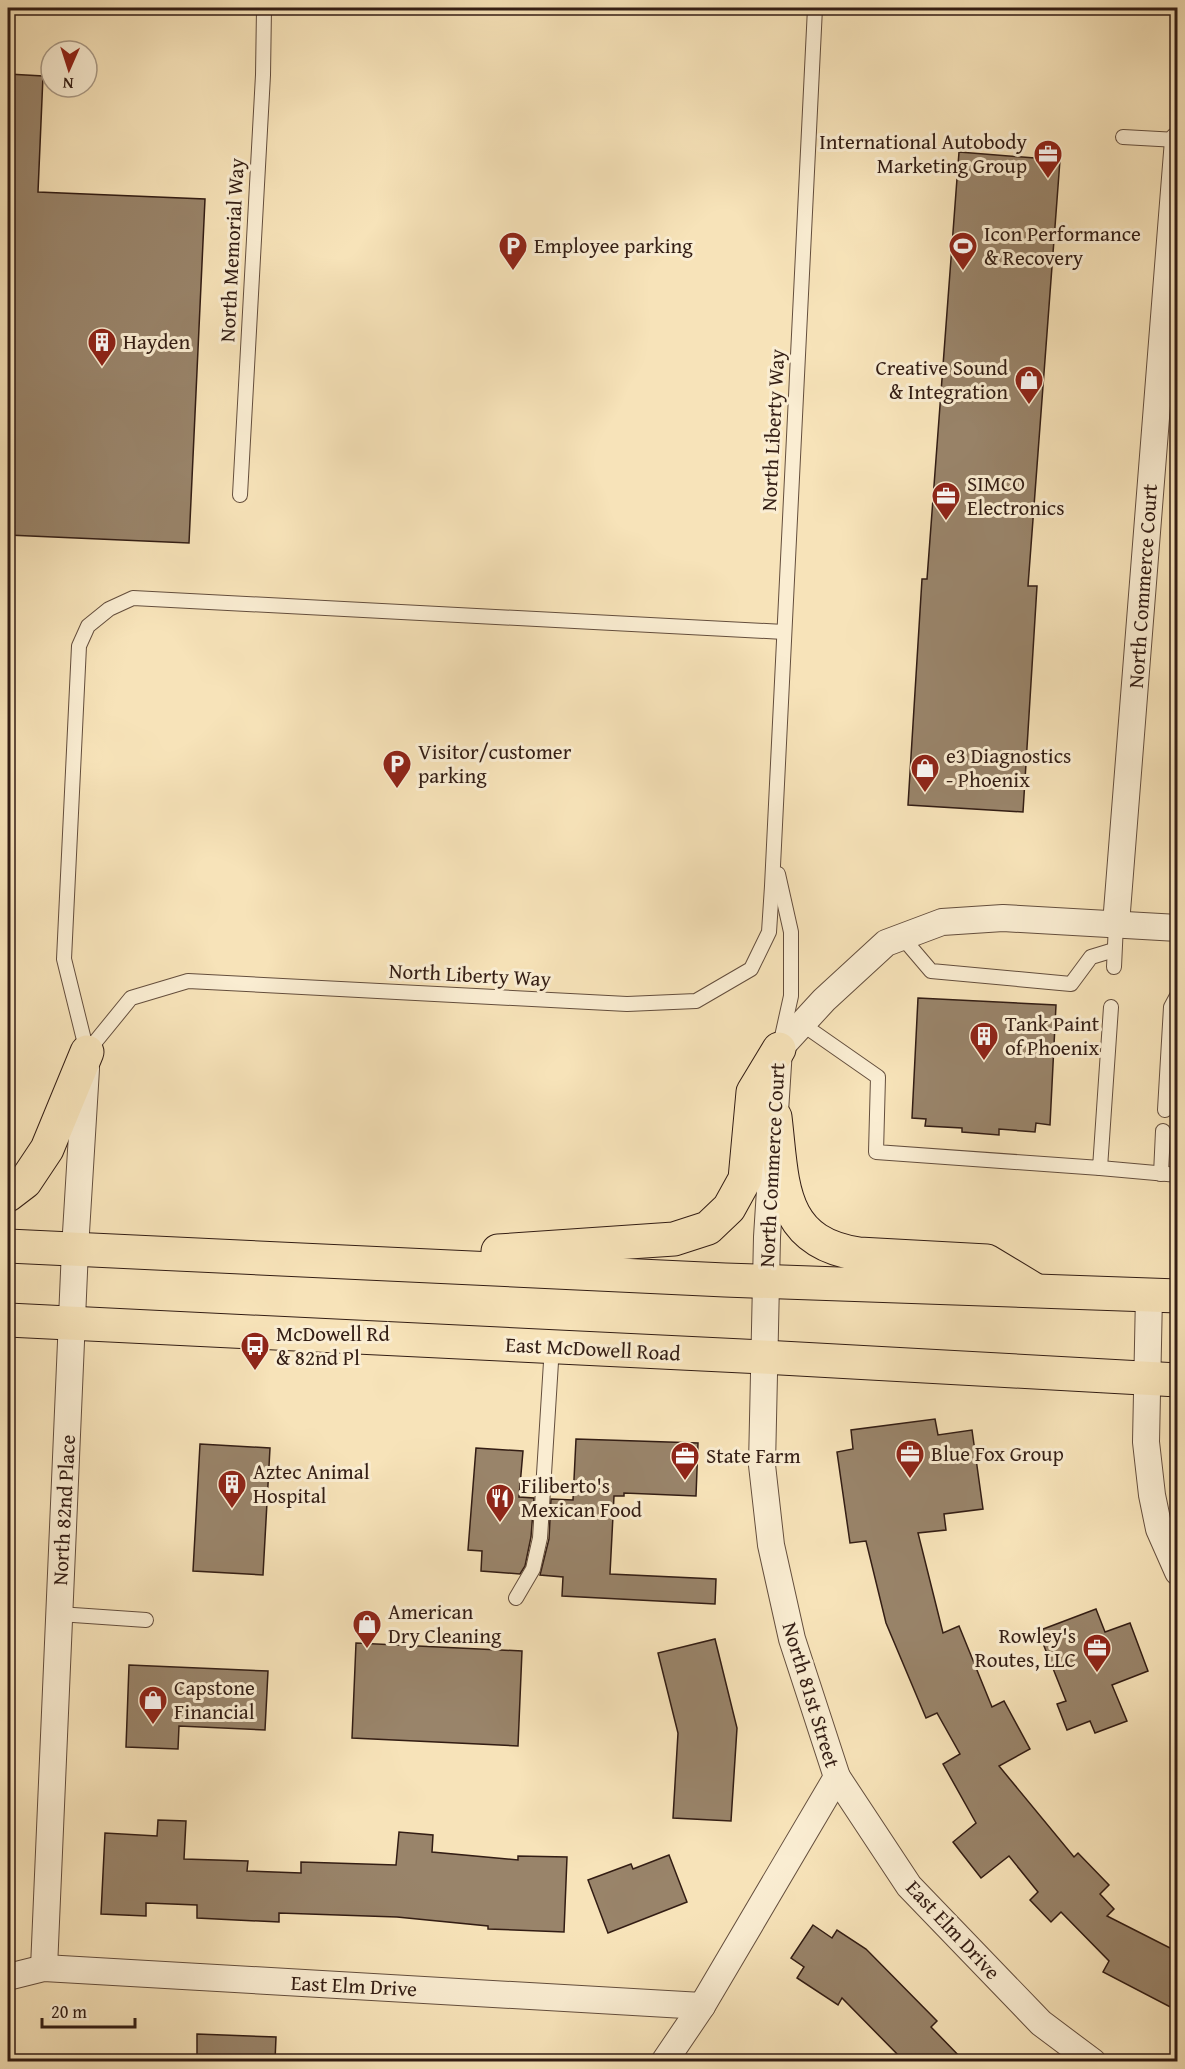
<svg xmlns="http://www.w3.org/2000/svg" width="1185" height="2069" font-family="'Gentium Book Plus',serif">
<style>
.building{fill:#99846a;stroke:#331d14;stroke-width:1.5}
.lines{fill:none;stroke-linecap:round;stroke-linejoin:round}
.lane-casing{stroke:#644e3d;stroke-width:16}
.street-casing{stroke:#644e3d;stroke-width:28}
.primary-casing{stroke:#331d14;stroke-width:35}
.lane{stroke:#faedd2;stroke-width:14}
.street{stroke:#faedd2;stroke-width:26}
.primary{stroke:#f7e3b9;stroke-width:33}
.labels{text-anchor:middle;stroke-width:6;stroke-linejoin:round;paint-order:stroke}
.poi-label{font-size:21px;fill:#331d14;stroke:#faedd2;text-anchor:start}
.street-label{font-size:21px;fill:#331d14;stroke:#faedd2}
</style>
<rect width="100%" height="100%" fill="#f7e3b9"/>
<filter id="stains"><feTurbulence type="fractalNoise" baseFrequency=".00333" numOctaves="4"/><feColorMatrix values="0 0 0 0 .2 0 0 0 0 .09 0 0 0 0 .02 0 0 0 .5 -.17"/></filter>
<radialGradient id="worn" r=".72"><stop offset=".6" stop-color="#630" stop-opacity="0"/><stop offset="1" stop-color="#630" stop-opacity=".3"/></radialGradient>
<!-- building -->
<g class="building">
<path d="M 8,74 L 43,76 L 38,192 L 205,199 L 189,543 L 8,535 Z"/>
<path d="M 959,152 L 1060,160 L 1028,586 L 1037,586 L 1023,812 L 908,805 L 922,579 L 927,579 Z"/>
<path d="M 918,998 L 1056,1005 L 1050,1125 L 1036,1123 L 1035,1132 L 999,1129 L 999,1135 L 962,1132 L 962,1128 L 925,1126 L 926,1119 L 912,1118 Z"/>
<path d="M 935,1419 L 938,1435 L 972,1430 L 983,1509 L 944,1514 L 946,1530 L 918,1533 L 943,1633 L 959,1626 L 992,1707 L 1004,1701 L 1030,1749 L 999,1766 L 1074,1857 L 1078,1853 L 1109,1885 L 1100,1894 L 1114,1909 L 1107,1916 L 1178,1952 L 1178,2011 L 1103,1972 L 1109,1961 L 1061,1912 L 1051,1922 L 1030,1900 L 1038,1892 L 1009,1856 L 981,1878 L 953,1842 L 976,1823 L 943,1764 L 960,1754 L 937,1713 L 926,1718 L 886,1623 L 866,1541 L 850,1543 L 837,1452 L 853,1449 L 851,1430 Z"/>
<path d="M 576,1439 L 698,1443 L 696,1496 L 624,1493 L 624,1496 L 614,1496 L 610,1574 L 716,1579 L 715,1604 L 562,1596 L 563,1577 L 540,1575 L 549,1539 L 551,1499 L 573,1500 Z"/>
<path d="M 200,1444 L 270,1448 L 263,1575 L 193,1571 Z"/>
<path d="M 476,1448 L 523,1451 L 519,1497 L 534,1498 L 531,1537 L 525,1566 L 520,1574 L 481,1571 L 482,1551 L 468,1550 Z"/>
<path d="M 1096,1609 L 1105,1632 L 1130,1623 L 1148,1671 L 1112,1685 L 1127,1721 L 1095,1733 L 1090,1721 L 1067,1730 L 1057,1704 L 1066,1701 L 1038,1631 Z"/>
<path d="M 715,1639 L 737,1728 L 731,1821 L 673,1818 L 678,1733 L 658,1653 Z"/>
<path d="M 356,1643 L 522,1651 L 518,1746 L 352,1738 Z"/>
<path d="M 129,1665 L 268,1671 L 265,1730 L 179,1726 L 178,1749 L 126,1747 Z"/>
<path d="M 158,1820 L 186,1821 L 184,1859 L 248,1861 L 247,1871 L 301,1873 L 301,1862 L 396,1865 L 399,1832 L 433,1835 L 432,1852 L 518,1860 L 518,1856 L 567,1857 L 564,1932 L 488,1929 L 488,1926 L 397,1917 L 279,1913 L 279,1922 L 197,1918 L 197,1905 L 146,1903 L 146,1916 L 101,1914 L 105,1833 L 157,1836 Z"/>
<path d="M 669,1855 L 687,1902 L 608,1933 L 588,1880 L 631,1864 L 633,1869 Z"/>
<path d="M 813,1925 L 832,1938 L 837,1930 L 866,1949 L 937,2021 L 931,2027 L 964,2061 L 904,2061 L 842,1998 L 838,2005 L 797,1978 L 804,1967 L 791,1958 Z"/>
<path d="M 197,2034 L 276,2037 L 275,2061 L 197,2061 Z"/>
</g>
<g class="lines">
<!-- lane casing -->
<g class="lane-casing">
<g id="lane">
<path d="M 1123,137 L 1177,140"/>
<path d="M 240,495 L 263,75 L 264,8"/>
<path d="M 778,874 L 791,932 L 791,996 L 781,1041"/>
<path d="M 902,937 L 931,971 L 1071,984 L 1091,957 L 1114,950"/>
<path d="M 1114,967 L 1116,924"/>
<path d="M 802,1024 L 878,1077 L 876,1152 L 1100,1168 L 1111,1007"/>
<path d="M 87,1052 L 131,998 L 188,981 L 627,1004 L 696,1001 L 751,969 L 769,932 L 772,886 L 815,8"/>
<path d="M 87,1052 L 64,959 L 79,646 L 88,626 L 109,609 L 133,598 L 784,632"/>
<path d="M 1165,1110 L 1171,1007 L 1178,994"/>
<path d="M 1100,1168 L 1178,1175"/>
<path d="M 1161,1174 L 1163,1131"/>
<path d="M 516,1598 L 533,1569 L 540,1538 L 552,1346"/>
<path d="M 59,1614 L 146,1620"/>
</g>
</g>
<!-- street casing -->
<g class="street-casing">
<g id="street">
<path d="M 1116,924 L 1178,140"/>
<path d="M 1149,1295 L 1146,1442 L 1152,1495 L 1159,1529 L 1178,1572"/>
<path d="M 837,1777 L 909,1886 L 1041,2023 L 1093,2062"/>
<path d="M 44,1968 L 75,1249 L 86,1069"/>
<path d="M 8,1977 L 44,1968 L 702,2006"/>
<path d="M 664,2062 L 702,2006 L 837,1777 L 792,1639 L 771,1545 L 762,1465 L 767,1237 L 779,1049 L 824,1000 L 886,943 L 942,922 L 1003,918 L 1178,928"/>
</g>
</g>
<!-- primary casing -->
<g class="primary-casing">
<g id="primary">
<path d="M 775,1117 C 783,1182 778,1242 859,1254 L 987,1261 L 1035,1290"/>
<path d="M 8,1195 L 25,1182 L 47,1149 L 87,1052"/>
<path d="M 8,1246 L 725,1280 L 1178,1296"/>
<path d="M 498,1251 L 674,1239 L 708,1228 L 729,1208 L 745,1179 L 753,1092 L 779,1049"/>
<path d="M 8,1320 L 763,1357 L 1178,1380"/>
</g>
</g>
<!-- lane -->
<use href="#lane" class="lane"/>
<!-- street -->
<use href="#street" class="street"/>
<!-- primary -->
<use href="#primary" class="primary"/>
</g>
<!-- icons -->
<defs>
<g id="office-pin" transform="scale(1.5)"><path d="M0 17L-7.5 6A9.5 9.5 0 1 1 7.5 6Z" fill="#8f2418" stroke="#faedd2"/><path d="M-6-3h4V-5.5h4V-3h4V5H-6ZM-1-4.5V-3h2v-1.5ZM-6 0V1H6V0Z" fill="#fff"/></g>
<g id="parking-pin" transform="scale(1.5)"><path d="M0 17L-7.5 6A9.5 9.5 0 1 1 7.5 6Z" fill="#8f2418" stroke="#faedd2"/><path d="M-3.5-5.5H1a3.5 3.5 0 0 1 0 7H-1V5.5H-3.5ZM-1-3.4V-.6H.8a1.4 1.4 0 0 0 0-2.8Z" fill="#fff"/></g>
<g id="stadium-pin" transform="scale(1.5)"><path d="M0 17L-7.5 6A9.5 9.5 0 1 1 7.5 6Z" fill="#8f2418" stroke="#faedd2"/><path d="M0-5a6.5 5 0 1 0 0 10a6.5 5 0 1 0 0-10ZM-3.5-1.8h7v3.6h-7Z" fill="#fff"/></g>
<g id="building-pin" transform="scale(1.5)"><path d="M0 17L-7.5 6A9.5 9.5 0 1 1 7.5 6Z" fill="#8f2418" stroke="#faedd2"/><path d="M-4-6H4V6H1V3H-1V6H-4ZM-2.5-4.3h1.7v1.8h-1.7ZM.8-4.3h1.7v1.8H.8ZM-2.5-1h1.7V.8h-1.7ZM.8-1h1.7V.8H.8Z" fill="#fff"/></g>
<g id="shop-pin" transform="scale(1.5)"><path d="M0 17L-7.5 6A9.5 9.5 0 1 1 7.5 6Z" fill="#8f2418" stroke="#faedd2"/><path d="M-5-2.5h2.3a2.7 3.5 0 0 1 5.4 0H5L5.5 6h-11ZM-1.5-2.5h3a1.5 2.3 0 0 0-3 0Z" fill="#fff"/></g>
<g id="bus-pin" transform="scale(1.5)"><path d="M0 17L-7.5 6A9.5 9.5 0 1 1 7.5 6Z" fill="#8f2418" stroke="#faedd2"/><path d="M-5-6H5V4H4V6H2V4H-2V6H-4V4H-5ZM-3.5-4V0h7V-4ZM-3.5 1.2v1.5H-2V1.2ZM2 1.2v1.5H3.5V1.2Z" fill="#fff"/></g>
<g id="restaurant-pin" transform="scale(1.5)"><path d="M0 17L-7.5 6A9.5 9.5 0 1 1 7.5 6Z" fill="#8f2418" stroke="#faedd2"/><path d="M-5-6h1v4h1v-4h1v4h1v-4h1v5L-1.5 .5V6h-2V.5L-5-1ZM5-6V6H3V1.5H1.5Q1.5-4 5-6Z" fill="#fff"/></g>
</defs>
<g fill-rule="evenodd">
<use href="#office-pin" x="1048" y="154"/>
<use href="#parking-pin" x="513" y="246"/>
<use href="#stadium-pin" x="963" y="246"/>
<use href="#building-pin" x="102" y="342"/>
<use href="#shop-pin" x="1029" y="380"/>
<use href="#office-pin" x="946" y="496"/>
<use href="#parking-pin" x="397" y="764"/>
<use href="#shop-pin" x="925" y="768"/>
<use href="#building-pin" x="984" y="1036"/>
<use href="#bus-pin" x="255" y="1346"/>
<use href="#office-pin" x="910" y="1454"/>
<use href="#office-pin" x="685" y="1456"/>
<use href="#building-pin" x="232" y="1484"/>
<use href="#restaurant-pin" x="500" y="1498"/>
<use href="#shop-pin" x="367" y="1624"/>
<use href="#office-pin" x="1097" y="1648"/>
<use href="#shop-pin" x="153" y="1700"/>
</g>
<g class="labels">
<!-- poi labels -->
<g class="poi-label">
<text x="1027" y="149" text-anchor="end">International Autobody<tspan x="1027" dy="24">Marketing Group</tspan></text>
<text x="984" y="241">Icon Performance<tspan x="984" dy="24">&amp; Recovery</tspan></text>
<text x="534" y="253">Employee parking</text>
<text x="123" y="349">Hayden</text>
<text x="1008" y="375" text-anchor="end">Creative Sound<tspan x="1008" dy="24">&amp; Integration</tspan></text>
<text x="967" y="491">SIMCO<tspan x="967" dy="24">Electronics</tspan></text>
<text x="418" y="759">Visitor/customer<tspan x="418" dy="24">parking</tspan></text>
<text x="946" y="763">e3 Diagnostics<tspan x="946" dy="24">- Phoenix</tspan></text>
<text x="1005" y="1031">Tank Paint<tspan x="1005" dy="24">of Phoenix</tspan></text>
<text x="276" y="1341">McDowell Rd<tspan x="276" dy="24">&amp; 82nd Pl</tspan></text>
<text x="931" y="1461">Blue Fox Group</text>
<text x="706" y="1463">State Farm</text>
<text x="253" y="1479">Aztec Animal<tspan x="253" dy="24">Hospital</tspan></text>
<text x="521" y="1493">Filiberto's<tspan x="521" dy="24">Mexican Food</tspan></text>
<text x="388" y="1619">American<tspan x="388" dy="24">Dry Cleaning</tspan></text>
<text x="1076" y="1643" text-anchor="end">Rowley's<tspan x="1076" dy="24">Routes, LLC</tspan></text>
<text x="174" y="1695">Capstone<tspan x="174" dy="24">Financial</tspan></text>
</g>
<!-- street labels -->
<g class="street-label">
<text transform="translate(232 250) rotate(-87)" y="7">North Memorial Way</text>
<text transform="translate(773 430) rotate(-87)" y="7">North Liberty Way</text>
<text transform="translate(1143 586) rotate(-86)" y="7">North Commerce Court</text>
<text transform="translate(470 975) rotate(3)" y="7">North Liberty Way</text>
<text transform="translate(772 1165) rotate(-87)" y="7">North Commerce Court</text>
<text transform="translate(593 1349) rotate(3)" y="7">East McDowell Road</text>
<text transform="translate(64 1510) rotate(-87)" y="7">North 82nd Place</text>
<text transform="translate(811 1695) rotate(73)" y="7">North 81st Street</text>
<text transform="translate(953 1930) rotate(47)" y="7">East Elm Drive</text>
<text transform="translate(354 1986) rotate(3)" y="7">East Elm Drive</text>
</g>
</g>
<!-- margin -->
<rect width="1185" height="2069" fill="none" stroke="#f7e3b9" stroke-width="30"/>
<rect x="9" y="9" width="1167" height="2051" fill="none" stroke="#331d14" stroke-width="3"/>
<rect x="15" y="15" width="1155" height="2039" fill="none" stroke="#331d14" stroke-width="1.5"/>
<!-- north arrow -->
<g transform="translate(69 69) rotate(183)"><circle r="28" fill="#faedd2" stroke="#aa9a86" stroke-width="1.5"/>
<path d="M0-4.5L10 22L0 15L-10 22Z" fill="#8f2418"/>
<text y="-9" font-size="16" font-weight="bold" text-anchor="middle" fill="#331d14">N</text>
</g>
<!-- scale -->
<path d="M42 2018v9h93v-9" fill="none" stroke="#331d14" stroke-width="3"/>
<text x="51" y="2018" font-size="18" fill="#331d14" stroke="#faedd2" stroke-width="4.5" paint-order="stroke">20 m</text>
<rect width="100%" height="100%" filter="url(#stains)"/>
<rect width="100%" height="100%" fill="url(#worn)"/>
</svg>
